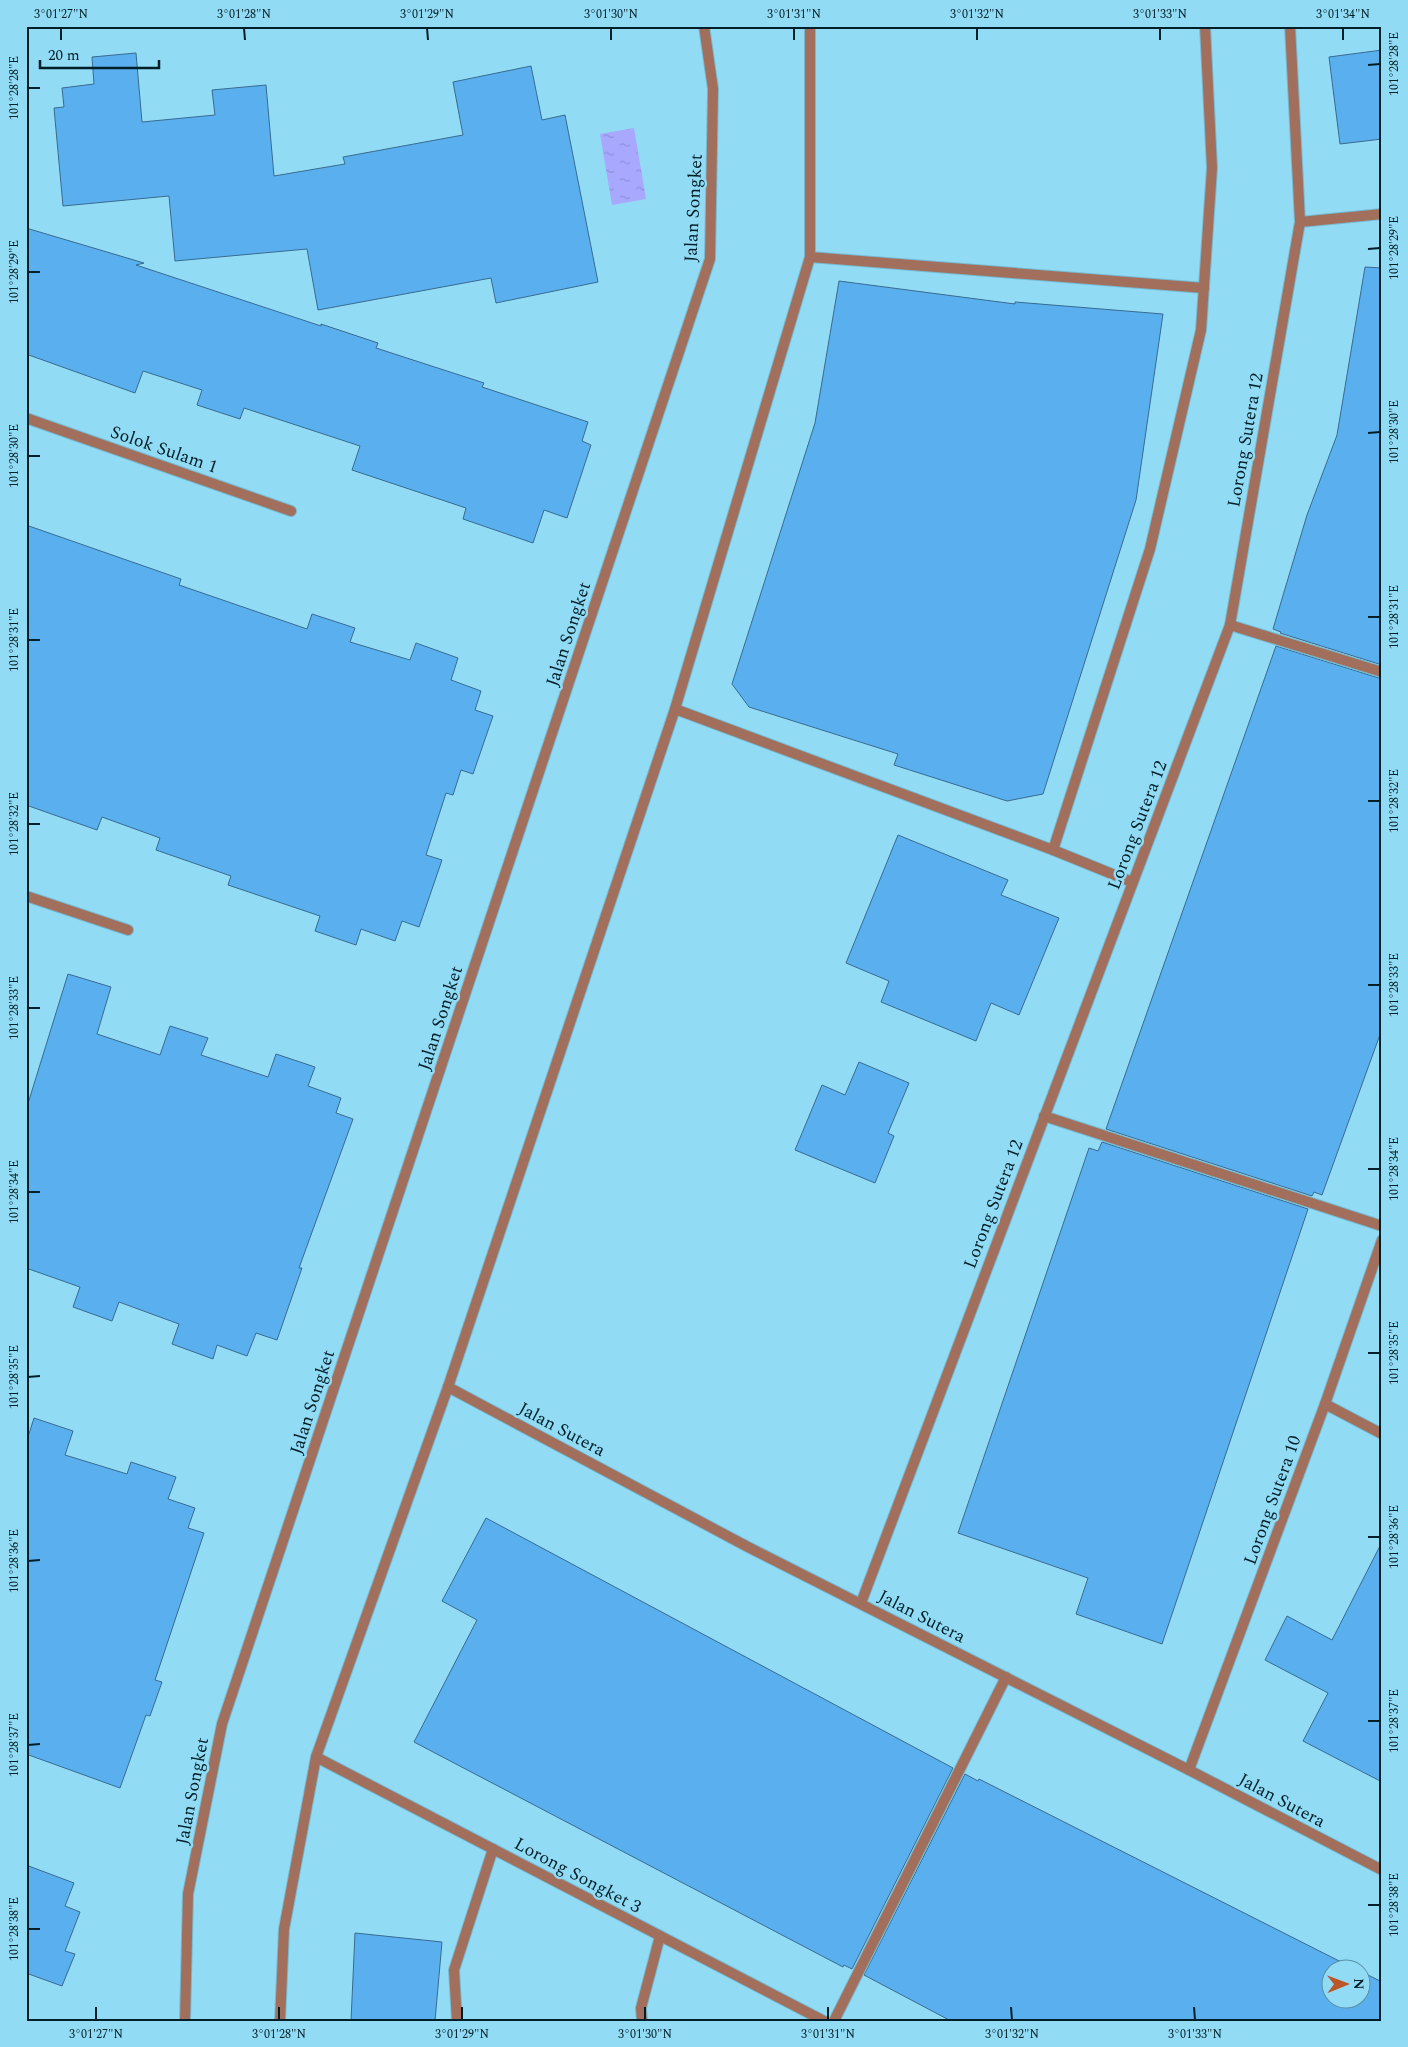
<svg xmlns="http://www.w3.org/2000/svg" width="1408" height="2047" font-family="Spectral,serif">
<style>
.water{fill:url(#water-ripples)}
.building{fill:#5ab0ef;stroke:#386b90}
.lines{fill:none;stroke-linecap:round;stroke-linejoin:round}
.lane-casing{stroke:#78b9d0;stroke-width:12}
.street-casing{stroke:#78b9d0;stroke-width:12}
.lane{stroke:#a16f5c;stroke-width:10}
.street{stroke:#a16f5c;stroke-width:10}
.ticks{fill:none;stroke:#001f28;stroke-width:2}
.labels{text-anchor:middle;stroke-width:5;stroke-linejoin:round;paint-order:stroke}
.street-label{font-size:18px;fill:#001f28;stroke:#92dbf5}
.neatline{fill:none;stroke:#001f28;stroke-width:2}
.ticks-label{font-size:12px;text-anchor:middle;fill:#001f28}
</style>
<defs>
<pattern id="water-ripples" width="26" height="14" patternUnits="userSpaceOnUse" patternTransform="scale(1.25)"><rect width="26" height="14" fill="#a7a8fe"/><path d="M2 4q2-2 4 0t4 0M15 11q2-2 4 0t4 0" fill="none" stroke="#8e90da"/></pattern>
</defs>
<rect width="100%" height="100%" fill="#92dbf5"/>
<!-- water -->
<path class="water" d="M 634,128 L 646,199 L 612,205 L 600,134 Z"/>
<!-- building -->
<g class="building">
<path d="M 1382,50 L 1382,139 L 1340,144 L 1329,57 Z"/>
<path d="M 136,53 L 142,122 L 215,115 L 212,90 L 266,85 L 274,176 L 345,164 L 343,157 L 463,135 L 453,82 L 531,66 L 542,120 L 565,115 L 598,282 L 496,303 L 491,278 L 318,310 L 307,249 L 175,261 L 169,196 L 63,206 L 54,108 L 64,107 L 62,88 L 94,84 L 92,57 Z"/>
<path d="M 26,228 L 144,263 L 136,265 L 321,326 L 321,324 L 378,343 L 376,348 L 484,383 L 482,387 L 588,422 L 582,441 L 591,445 L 567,518 L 544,510 L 533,543 L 463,519 L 466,508 L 352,470 L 360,446 L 244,408 L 240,419 L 197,405 L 202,390 L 143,371 L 135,393 L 26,354 Z"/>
<path d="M 1365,267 L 1382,268 L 1382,665 L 1280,633 L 1281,632 L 1273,629 L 1307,515 L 1337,435 Z"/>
<path d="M 839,281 L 1015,304 L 1015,302 L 1163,314 L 1136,500 L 1043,794 L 1007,801 L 894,765 L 898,754 L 749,707 L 732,684 L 815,423 Z"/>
<path d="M 26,525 L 181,579 L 179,585 L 307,629 L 312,614 L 355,628 L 350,642 L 410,660 L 416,643 L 458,658 L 451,680 L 481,691 L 475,710 L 493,716 L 473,774 L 461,770 L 453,795 L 446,793 L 426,855 L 442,860 L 419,927 L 402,921 L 395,941 L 361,929 L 356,945 L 315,931 L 320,916 L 228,885 L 231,876 L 156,850 L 160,838 L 102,817 L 97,830 L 26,805 Z"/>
<path d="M 1276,646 L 1382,679 L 1382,1029 L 1322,1195 L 1314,1192 L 1312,1196 L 1106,1129 Z"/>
<path d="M 898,835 L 1008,880 L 1001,895 L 1059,918 L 1019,1015 L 991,1003 L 976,1041 L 881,1002 L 889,981 L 846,963 Z"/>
<path d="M 68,974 L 111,987 L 97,1034 L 160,1055 L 170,1026 L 208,1038 L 201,1055 L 268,1077 L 276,1054 L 315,1067 L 308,1086 L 341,1098 L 336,1113 L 353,1119 L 299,1268 L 302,1268 L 277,1340 L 256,1333 L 247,1356 L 217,1345 L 213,1359 L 172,1344 L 179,1324 L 119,1302 L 112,1321 L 73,1307 L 80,1287 L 26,1268 L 26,1110 Z"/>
<path d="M 859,1062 L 909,1083 L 888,1133 L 894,1136 L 875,1183 L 795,1150 L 822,1085 L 845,1095 Z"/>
<path d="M 1102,1142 L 1308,1209 L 1162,1644 L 1076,1614 L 1088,1578 L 958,1533 L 1089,1148 L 1098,1151 Z"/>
<path d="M 34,1418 L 73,1431 L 65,1455 L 127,1474 L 131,1462 L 176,1477 L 168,1499 L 195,1508 L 188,1528 L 204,1533 L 155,1680 L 162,1682 L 150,1716 L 146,1715 L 120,1788 L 26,1754 L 26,1443 Z"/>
<path d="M 486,1518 L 953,1768 L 852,1969 L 844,1965 L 843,1967 L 414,1742 L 477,1620 L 442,1601 Z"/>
<path d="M 1382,1542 L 1382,1782 L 1303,1741 L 1328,1693 L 1265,1660 L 1287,1616 L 1332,1640 Z"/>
<path d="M 965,1774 L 978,1781 L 979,1779 L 1357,1970 L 1330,1970 L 1330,2000 L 1360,2000 L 1360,1971 L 1382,1982 L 1382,2021 L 951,2021 L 864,1975 Z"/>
<path d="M 26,1865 L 74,1883 L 65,1906 L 80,1912 L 65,1951 L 75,1954 L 62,1986 L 26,1973 Z"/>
<path d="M 355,1933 L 442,1942 L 435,2021 L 351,2021 Z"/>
</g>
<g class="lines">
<!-- lane casing -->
<g class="lane-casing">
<g id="lane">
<path d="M 810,257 L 1204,288"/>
<path d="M 1230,625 L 1382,672"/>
<path d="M 675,709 L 1053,850 L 1132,882"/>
<path d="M 1053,850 L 1150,549 L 1201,330 L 1212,168 L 1205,26"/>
<path d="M 1044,1116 L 1382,1226"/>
<path d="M 457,2021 L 454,1970 L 493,1849"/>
<path d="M 834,2021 L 1006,1677"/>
</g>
</g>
<!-- street casing -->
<g class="street-casing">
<g id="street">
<path d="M 1300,222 L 1382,214"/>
<path d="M 26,418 L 291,511"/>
<path d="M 26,896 L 128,930"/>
<path d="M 448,1387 L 748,1547 L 1189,1770 L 1382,1870"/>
<path d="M 1325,1404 L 1382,1434"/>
<path d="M 861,1603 L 1230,625 L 1300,222 L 1290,26"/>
<path d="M 316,1757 L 824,2021"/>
<path d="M 1189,1770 L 1325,1404 L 1382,1240"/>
<path d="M 185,2021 L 188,1894 L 222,1724 L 710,259 L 713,89 L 704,26"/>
<path d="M 280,2021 L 284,1929 L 316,1757 L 448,1387 L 675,709 L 810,257 L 810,26"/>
<path d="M 642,2021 L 641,2008 L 660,1936"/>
</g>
</g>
<!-- lane -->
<use href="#lane" class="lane"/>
<!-- street -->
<use href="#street" class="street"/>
</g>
<!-- ticks -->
<path class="ticks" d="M 61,28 L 61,40M 244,28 L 245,40M 427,28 L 428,40M 611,28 L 611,40M 794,28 L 794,40M 977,28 L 977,40M 1160,28 L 1160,40M 1343,28 L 1343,40M 1368,65 L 1380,64M 28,88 L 40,88M 1368,249 L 1380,248M 28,272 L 40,272M 1368,433 L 1380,432M 28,456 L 40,456M 1368,617 L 1380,617M 28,640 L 40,640M 1368,801 L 1380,801M 28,824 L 40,824M 1368,985 L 1380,985M 28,1008 L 40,1008M 1368,1169 L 1380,1169M 28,1192 L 40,1192M 1368,1353 L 1380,1353M 28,1377 L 40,1376M 1368,1537 L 1380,1537M 28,1561 L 40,1560M 1368,1721 L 1380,1721M 28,1745 L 40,1744M 1368,1905 L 1380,1905M 28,1929 L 40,1929M 96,2007 L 96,2020M 279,2007 L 279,2020M 462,2007 L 462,2020M 645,2007 L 645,2020M 828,2007 L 828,2020M 1011,2007 L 1012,2020M 1194,2007 L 1195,2020"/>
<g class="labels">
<!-- street labels -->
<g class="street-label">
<text transform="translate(693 208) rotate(-87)" y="6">Jalan Songket</text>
<text transform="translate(1245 440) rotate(-80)" y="6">Lorong Sutera 12</text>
<text transform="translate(164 449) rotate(19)" y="6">Solok Sulam 1</text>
<text transform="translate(568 634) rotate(-72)" y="6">Jalan Songket</text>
<text transform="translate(1137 825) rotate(-69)" y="6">Lorong Sutera 12</text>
<text transform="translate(440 1018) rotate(-72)" y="6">Jalan Songket</text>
<text transform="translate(993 1204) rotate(-69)" y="6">Lorong Sutera 12</text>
<text transform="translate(312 1402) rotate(-72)" y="6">Jalan Songket</text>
<text transform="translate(562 1429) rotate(28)" y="6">Jalan Sutera</text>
<text transform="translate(1272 1500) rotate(-70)" y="6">Lorong Sutera 10</text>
<text transform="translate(922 1616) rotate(27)" y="6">Jalan Sutera</text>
<text transform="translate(192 1791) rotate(-79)" y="6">Jalan Songket</text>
<text transform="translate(1282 1800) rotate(28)" y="6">Jalan Sutera</text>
<text transform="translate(578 1875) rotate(28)" y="6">Lorong Songket 3</text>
</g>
</g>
<!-- border -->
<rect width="1408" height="2047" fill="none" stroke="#92dbf5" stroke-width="55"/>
<!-- north arrow -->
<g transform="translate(1346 1984) rotate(89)"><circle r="24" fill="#92dbf5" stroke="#5890a3"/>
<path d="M0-4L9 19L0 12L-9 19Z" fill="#bc5629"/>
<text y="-8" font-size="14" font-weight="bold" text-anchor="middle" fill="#001f28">N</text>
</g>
<!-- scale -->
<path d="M40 60v8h119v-8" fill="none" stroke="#001f28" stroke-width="2.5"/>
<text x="48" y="60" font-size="15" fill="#001f28" stroke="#92dbf5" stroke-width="4" paint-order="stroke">20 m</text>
<rect x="28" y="28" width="1352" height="1992" class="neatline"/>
<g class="ticks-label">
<text x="61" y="18">3°01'27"N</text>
<text x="244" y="18">3°01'28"N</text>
<text x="427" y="18">3°01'29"N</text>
<text x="611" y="18">3°01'30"N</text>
<text x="794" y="18">3°01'31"N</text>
<text x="977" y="18">3°01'32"N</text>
<text x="1160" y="18">3°01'33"N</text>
<text x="1343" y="18">3°01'34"N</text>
<text transform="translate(1394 64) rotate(-90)" y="4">101°28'28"E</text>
<text transform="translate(14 88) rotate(-90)" y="4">101°28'28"E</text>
<text transform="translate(1394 248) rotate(-90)" y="4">101°28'29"E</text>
<text transform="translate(14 272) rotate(-90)" y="4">101°28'29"E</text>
<text transform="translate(1394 432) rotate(-90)" y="4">101°28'30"E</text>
<text transform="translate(14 456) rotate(-90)" y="4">101°28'30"E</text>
<text transform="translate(1394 617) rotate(-90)" y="4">101°28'31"E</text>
<text transform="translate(14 640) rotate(-90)" y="4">101°28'31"E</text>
<text transform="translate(1394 801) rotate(-90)" y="4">101°28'32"E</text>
<text transform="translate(14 824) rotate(-90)" y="4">101°28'32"E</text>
<text transform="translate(1394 985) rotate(-90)" y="4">101°28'33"E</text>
<text transform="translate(14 1008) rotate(-90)" y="4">101°28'33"E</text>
<text transform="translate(1394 1169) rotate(-90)" y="4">101°28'34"E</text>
<text transform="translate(14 1192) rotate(-90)" y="4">101°28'34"E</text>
<text transform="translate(1394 1353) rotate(-90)" y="4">101°28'35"E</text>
<text transform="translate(14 1377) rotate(-90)" y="4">101°28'35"E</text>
<text transform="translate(1394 1537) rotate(-90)" y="4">101°28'36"E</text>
<text transform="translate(14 1561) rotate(-90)" y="4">101°28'36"E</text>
<text transform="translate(1394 1721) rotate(-90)" y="4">101°28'37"E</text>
<text transform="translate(14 1745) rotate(-90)" y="4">101°28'37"E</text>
<text transform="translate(1394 1905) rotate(-90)" y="4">101°28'38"E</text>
<text transform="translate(14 1929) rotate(-90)" y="4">101°28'38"E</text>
<text x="96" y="2038">3°01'27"N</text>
<text x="279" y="2038">3°01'28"N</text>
<text x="462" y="2038">3°01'29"N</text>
<text x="645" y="2038">3°01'30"N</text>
<text x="828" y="2038">3°01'31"N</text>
<text x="1012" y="2038">3°01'32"N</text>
<text x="1195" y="2038">3°01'33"N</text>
</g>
</svg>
